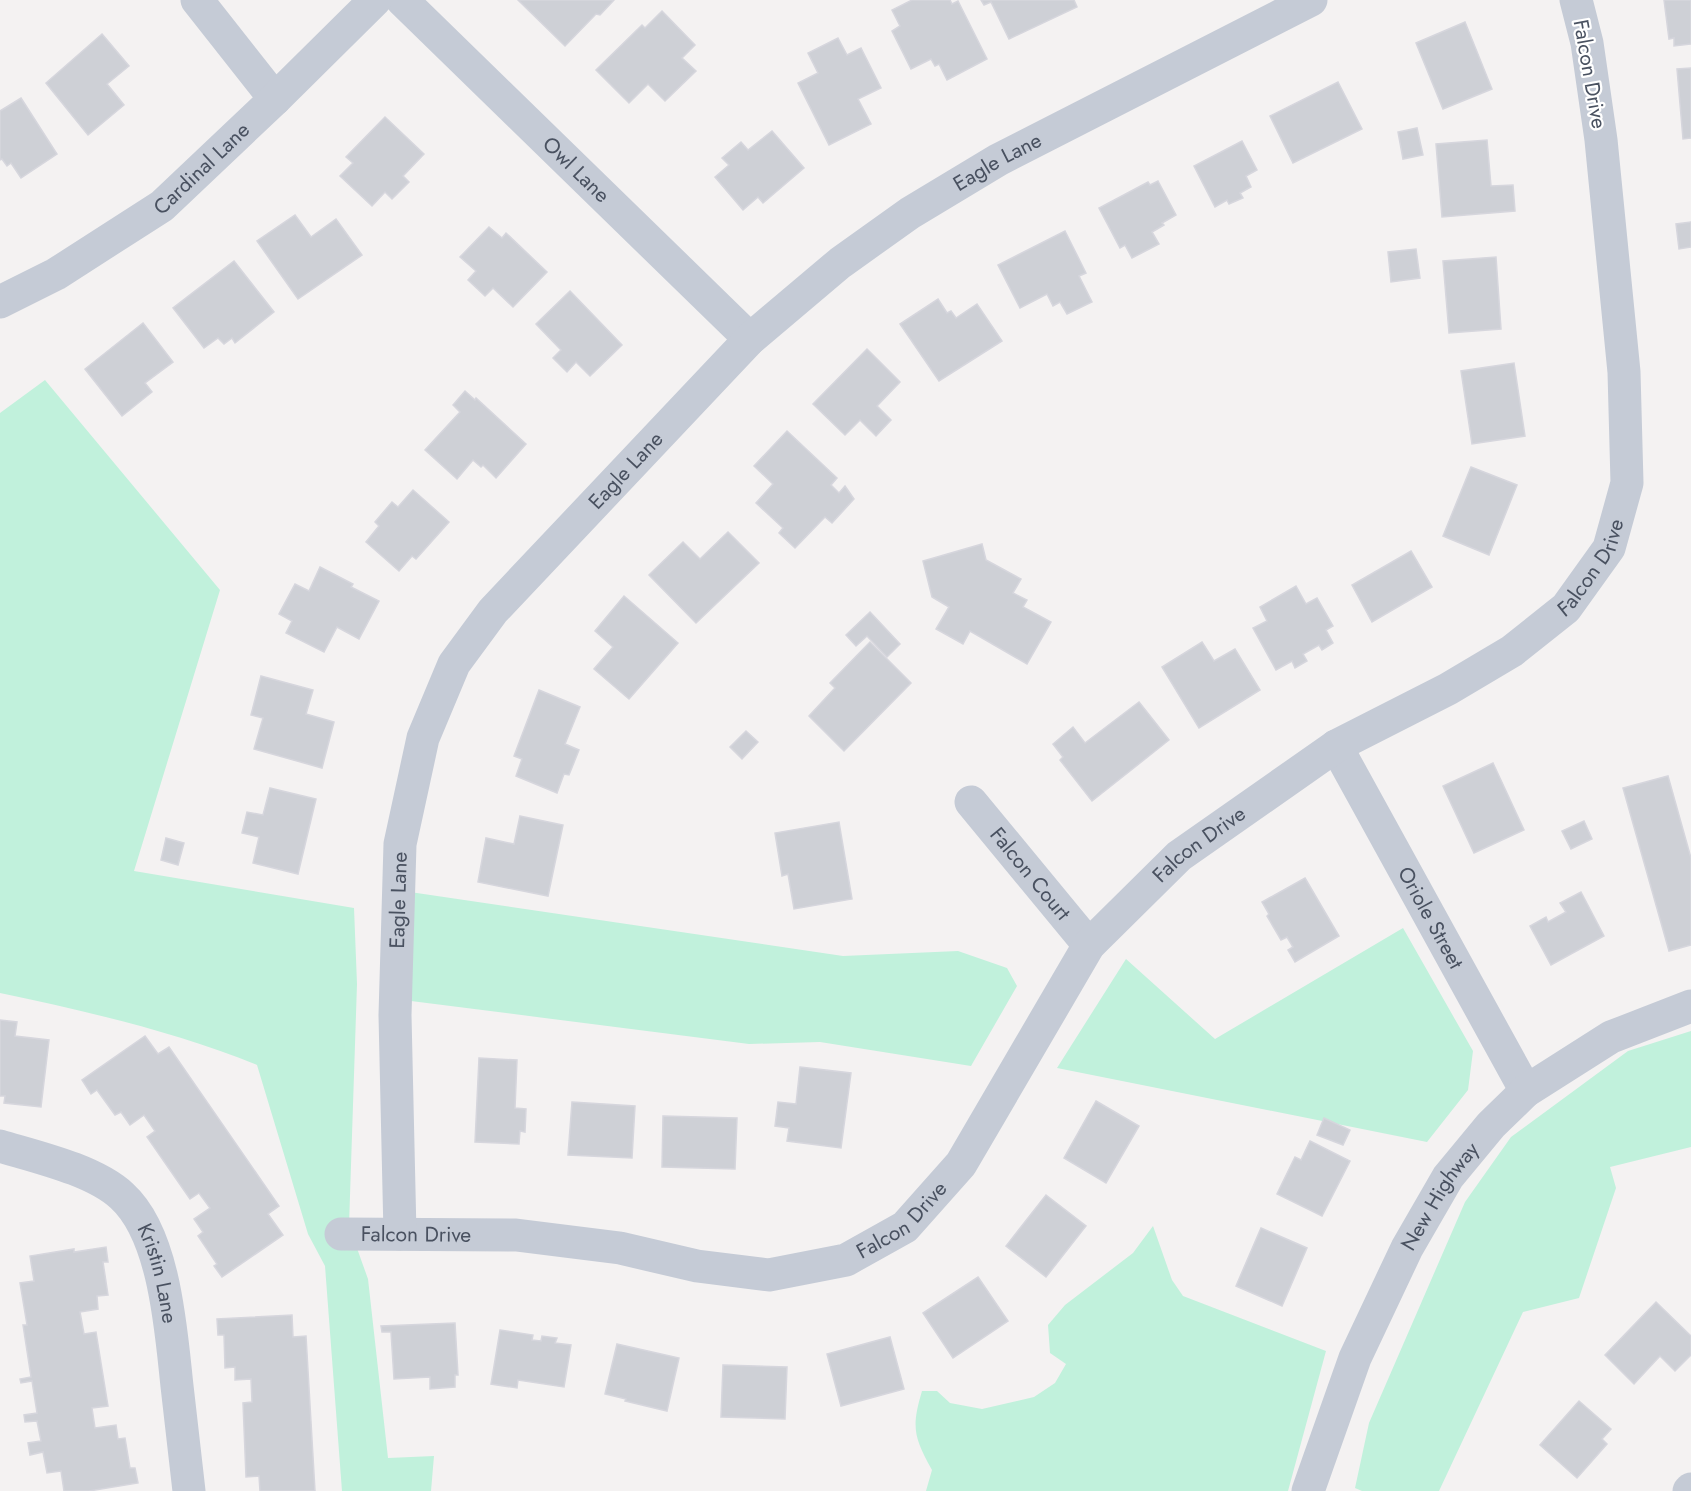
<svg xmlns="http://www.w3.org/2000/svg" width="1691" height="1491" font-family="Jost,sans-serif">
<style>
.green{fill:#c1f1dc}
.building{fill:#ced0d6;stroke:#d6d6dd;stroke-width:1.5}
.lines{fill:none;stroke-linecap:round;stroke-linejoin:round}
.minor{stroke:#c5cbd6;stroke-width:33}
.labels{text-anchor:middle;stroke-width:4.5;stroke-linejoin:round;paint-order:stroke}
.street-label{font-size:21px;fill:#495160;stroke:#fff}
</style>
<rect width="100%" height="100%" fill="#f4f2f2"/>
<!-- green -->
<g class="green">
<path d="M 45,380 L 220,590 L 134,871 L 354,908 L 357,984 L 349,1226 L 368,1279 L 388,1458 L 434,1456 L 431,1491 L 342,1491 L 325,1266 L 308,1234 L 257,1065 C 177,1032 85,1011 0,993 L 0,413 Z"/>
<path d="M 410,892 L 843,956 L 958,951 L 1007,968 L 1017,986 L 971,1066 L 820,1042 L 749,1044 L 411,1001 Z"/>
<path d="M 1403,928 L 1473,1051 L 1468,1090 L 1427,1142 L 1057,1068 L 1126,959 L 1215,1039 Z"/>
<path d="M 1691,1031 L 1691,1147 L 1610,1167 L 1616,1188 L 1579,1298 L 1523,1312 L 1439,1491 L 1362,1491 L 1355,1488 L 1369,1423 L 1465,1202 L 1511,1137 L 1628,1051 Z"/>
<path d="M 1153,1226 L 1172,1280 L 1183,1296 L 1326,1351 L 1288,1491 L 926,1491 L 932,1470 C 914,1437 911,1428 922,1391 L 937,1391 L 950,1403 L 982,1409 L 1034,1397 L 1055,1383 L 1066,1364 L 1050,1353 L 1048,1325 L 1065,1305 L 1133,1253 Z"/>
</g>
<!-- building -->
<g class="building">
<path d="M 518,0 L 614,0 L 600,15 L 596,14 L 565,46 Z"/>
<path d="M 912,0 L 950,0 L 952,4 L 958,1 L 987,59 L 947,80 L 939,64 L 935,66 L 931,59 L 911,69 L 892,31 L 900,26 L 892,10 Z"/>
<path d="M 981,0 L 1074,0 L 1077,7 L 1009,39 L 991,2 L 984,5 Z"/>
<path d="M 1664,0 L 1691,0 L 1691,44 L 1674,46 L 1674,38 L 1669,39 Z"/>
<path d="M 662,11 L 695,45 L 682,58 L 696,71 L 665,101 L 648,84 L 629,103 L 596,70 L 642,25 L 645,28 Z"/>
<path d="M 1465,22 L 1492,89 L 1443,109 L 1416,43 Z"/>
<path d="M 102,34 L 129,66 L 107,84 L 124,105 L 88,135 L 46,83 Z"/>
<path d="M 838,38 L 847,55 L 861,48 L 881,88 L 858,99 L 871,124 L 829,145 L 798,83 L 818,73 L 808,53 Z"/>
<path d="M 1691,68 L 1691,138 L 1683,139 L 1677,69 Z"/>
<path d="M 1338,82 L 1362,129 L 1293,163 L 1270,116 Z"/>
<path d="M 21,98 L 57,154 L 21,178 L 11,163 L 7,166 L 2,159 L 0,160 L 0,111 Z"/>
<path d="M 385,117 L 424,154 L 403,176 L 409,182 L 392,199 L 385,192 L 372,206 L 340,176 L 353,163 L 346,157 Z"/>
<path d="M 1417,128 L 1423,155 L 1403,159 L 1398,132 Z"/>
<path d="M 772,131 L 804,168 L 763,203 L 758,197 L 743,210 L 715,177 L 729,165 L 722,158 L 741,142 L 748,150 Z"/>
<path d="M 1487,140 L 1491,186 L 1513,185 L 1515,211 L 1442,217 L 1436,144 Z"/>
<path d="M 1242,141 L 1257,170 L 1246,176 L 1251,187 L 1240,193 L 1243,198 L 1229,204 L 1227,200 L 1215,207 L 1194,166 Z"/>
<path d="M 1158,181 L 1176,215 L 1162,223 L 1164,225 L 1152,232 L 1159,244 L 1132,258 L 1125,245 L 1120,248 L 1099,208 L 1148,182 L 1150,185 Z"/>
<path d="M 295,215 L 311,237 L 336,219 L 362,255 L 298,299 L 257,241 Z"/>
<path d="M 1691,222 L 1691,247 L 1679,249 L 1676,224 Z"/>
<path d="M 489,227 L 502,238 L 506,233 L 547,272 L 513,307 L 493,288 L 485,296 L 468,280 L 476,271 L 460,257 Z"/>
<path d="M 1065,231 L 1086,273 L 1079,276 L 1092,302 L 1067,314 L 1060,302 L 1053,306 L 1047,294 L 1020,308 L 998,265 Z"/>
<path d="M 1416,249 L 1420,278 L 1391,282 L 1388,252 Z"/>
<path d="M 1496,257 L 1501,329 L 1449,333 L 1443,261 Z"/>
<path d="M 234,261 L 274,312 L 235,343 L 232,338 L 224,344 L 218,338 L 204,348 L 173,308 Z"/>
<path d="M 570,291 L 622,345 L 590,376 L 576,362 L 567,372 L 553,358 L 561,350 L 536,324 Z"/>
<path d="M 938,299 L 947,313 L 951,311 L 956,318 L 977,304 L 1002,341 L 939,381 L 900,324 Z"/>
<path d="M 143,323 L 173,362 L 145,383 L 152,392 L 122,416 L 85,369 Z"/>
<path d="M 867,349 L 900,382 L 877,406 L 891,420 L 876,436 L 860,420 L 845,435 L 813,404 Z"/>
<path d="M 1514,363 L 1525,436 L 1472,444 L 1461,371 Z"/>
<path d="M 465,391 L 475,400 L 476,398 L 526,444 L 496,478 L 483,465 L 481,467 L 473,460 L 457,479 L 425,450 L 460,412 L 453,405 Z"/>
<path d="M 787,431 L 837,478 L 831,485 L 839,493 L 845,486 L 854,499 L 832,523 L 825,517 L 795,548 L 779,533 L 783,528 L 756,503 L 773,484 L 754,466 Z"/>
<path d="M 1471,467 L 1517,485 L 1489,555 L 1443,536 Z"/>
<path d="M 413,490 L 449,522 L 416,559 L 412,556 L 399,571 L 366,542 L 379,526 L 375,522 L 392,502 L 398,507 Z"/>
<path d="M 728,532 L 759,563 L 696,623 L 649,575 L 683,542 L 700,559 Z"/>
<path d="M 982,544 L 986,560 L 1021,579 L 1013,593 L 1027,600 L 1023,607 L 1051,622 L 1027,664 L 970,631 L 963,644 L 936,629 L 949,607 L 932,597 L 923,561 Z"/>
<path d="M 1411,551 L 1432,587 L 1372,622 L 1352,585 Z"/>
<path d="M 320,567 L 353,584 L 351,587 L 379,601 L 359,639 L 337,627 L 324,652 L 286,633 L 292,621 L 279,614 L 295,584 L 309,591 Z"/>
<path d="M 1296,586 L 1306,604 L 1317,598 L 1333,626 L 1326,630 L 1333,643 L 1322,650 L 1319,645 L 1303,654 L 1307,661 L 1295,668 L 1292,661 L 1276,670 L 1253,628 L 1267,621 L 1260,607 Z"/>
<path d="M 624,596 L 678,643 L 629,699 L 594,669 L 613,647 L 595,631 Z"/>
<path d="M 870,612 L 900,644 L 887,657 L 867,636 L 856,646 L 846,635 Z"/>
<path d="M 870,642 L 911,683 L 844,751 L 809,716 L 835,688 L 830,683 Z"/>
<path d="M 1202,642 L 1214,661 L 1235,649 L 1260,690 L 1199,728 L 1162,667 Z"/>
<path d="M 261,676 L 313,690 L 306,714 L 334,722 L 322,768 L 254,749 L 263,718 L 251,715 Z"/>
<path d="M 539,690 L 580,707 L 565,744 L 579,750 L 569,775 L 564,774 L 557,793 L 516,776 L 522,759 L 514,756 Z"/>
<path d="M 1139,702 L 1169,740 L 1092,801 L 1060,760 L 1063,757 L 1053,744 L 1073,727 L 1085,743 Z"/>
<path d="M 746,731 L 758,742 L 742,759 L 730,747 Z"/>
<path d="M 1493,763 L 1524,830 L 1474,853 L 1443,786 Z"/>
<path d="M 1668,776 L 1691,858 L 1691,945 L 1669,951 L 1623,788 Z"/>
<path d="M 270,788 L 316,799 L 298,874 L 253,863 L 259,837 L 242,833 L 247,812 L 263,815 Z"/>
<path d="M 520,816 L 563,825 L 548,896 L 478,882 L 486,838 L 514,844 Z"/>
<path d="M 1584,821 L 1592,839 L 1571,849 L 1562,831 Z"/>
<path d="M 839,822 L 852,899 L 794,909 L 788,874 L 782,876 L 775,833 Z"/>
<path d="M 166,838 L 184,843 L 178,865 L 161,860 Z"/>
<path d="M 1305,878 L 1339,936 L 1295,962 L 1288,950 L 1293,947 L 1287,937 L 1281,940 L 1267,916 L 1269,914 L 1262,902 Z"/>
<path d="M 1581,892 L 1604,936 L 1551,965 L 1530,926 L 1546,917 L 1548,922 L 1566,912 L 1560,903 Z"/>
<path d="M 0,1020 L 17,1022 L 15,1036 L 49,1040 L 41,1107 L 4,1103 L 5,1096 L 0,1096 Z"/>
<path d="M 145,1036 L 158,1054 L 169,1047 L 279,1206 L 268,1214 L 283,1235 L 222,1277 L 214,1266 L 217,1264 L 198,1236 L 203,1232 L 194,1219 L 210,1208 L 199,1193 L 190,1199 L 147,1137 L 155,1131 L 144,1115 L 130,1125 L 121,1112 L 115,1115 L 97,1090 L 91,1094 L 82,1080 Z"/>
<path d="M 479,1058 L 517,1060 L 515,1108 L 526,1109 L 525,1132 L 520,1131 L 519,1144 L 475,1142 Z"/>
<path d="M 800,1067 L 851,1073 L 841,1148 L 787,1141 L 789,1128 L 775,1126 L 778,1102 L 796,1104 Z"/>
<path d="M 1096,1101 L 1139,1126 L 1106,1183 L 1064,1158 Z"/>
<path d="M 572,1102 L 635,1106 L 632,1158 L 568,1155 Z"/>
<path d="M 663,1116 L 737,1118 L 735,1169 L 662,1167 Z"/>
<path d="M 1324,1118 L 1350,1130 L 1343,1145 L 1317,1135 Z"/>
<path d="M 1310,1141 L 1350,1161 L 1322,1216 L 1277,1194 L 1295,1157 L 1301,1160 Z"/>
<path d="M 1046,1195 L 1086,1226 L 1046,1277 L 1006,1246 Z"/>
<path d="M 1261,1228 L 1307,1248 L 1282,1306 L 1236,1286 Z"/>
<path d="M 106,1247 L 108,1262 L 103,1262 L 108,1295 L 97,1296 L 98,1309 L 80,1312 L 84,1334 L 96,1332 L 108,1406 L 92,1408 L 95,1428 L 116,1425 L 118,1439 L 125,1438 L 130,1468 L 135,1468 L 138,1483 L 89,1491 L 64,1491 L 61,1471 L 47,1473 L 43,1452 L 30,1455 L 28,1443 L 41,1441 L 37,1421 L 25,1422 L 24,1415 L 37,1413 L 32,1381 L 21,1383 L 20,1379 L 31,1377 L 23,1325 L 27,1325 L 20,1283 L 34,1281 L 30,1256 L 74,1249 L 74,1252 Z"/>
<path d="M 978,1277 L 1008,1321 L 953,1358 L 923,1313 Z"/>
<path d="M 1656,1302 L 1691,1336 L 1691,1355 L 1675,1371 L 1660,1356 L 1634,1384 L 1605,1355 Z"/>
<path d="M 292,1315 L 293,1337 L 306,1336 L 315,1491 L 260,1491 L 259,1476 L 246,1477 L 243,1403 L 252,1402 L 251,1379 L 235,1380 L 235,1367 L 225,1368 L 224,1335 L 218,1335 L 217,1319 Z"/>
<path d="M 455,1323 L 458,1375 L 455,1375 L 455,1387 L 430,1389 L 430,1377 L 394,1379 L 391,1332 L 382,1332 L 381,1326 Z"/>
<path d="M 500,1330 L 533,1335 L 532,1340 L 541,1341 L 542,1336 L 557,1338 L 555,1343 L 571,1345 L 564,1387 L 518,1380 L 517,1388 L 491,1384 Z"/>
<path d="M 890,1337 L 904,1389 L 841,1406 L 827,1354 Z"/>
<path d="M 617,1344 L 679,1358 L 667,1411 L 625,1401 L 626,1399 L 605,1394 Z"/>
<path d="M 723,1365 L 787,1367 L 785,1419 L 721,1417 Z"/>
<path d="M 1579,1401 L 1611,1429 L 1602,1439 L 1607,1444 L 1577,1478 L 1540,1445 Z"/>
</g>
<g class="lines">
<!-- minor -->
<g class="minor">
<path d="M 197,0 L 275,99"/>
<path id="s1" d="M 402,0 L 750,339"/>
<path id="s2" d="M 0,302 L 56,274 L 162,206 L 275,99 L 375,0"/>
<path id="s3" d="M 1336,746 L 1526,1091"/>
<path id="s4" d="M 971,802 L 1089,945"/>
<path id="s5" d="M 0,1146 C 37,1157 94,1170 122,1196 C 165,1235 171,1331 177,1386 C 181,1421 185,1456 189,1491"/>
<path id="s6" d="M 341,1234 L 516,1235 L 620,1248 L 697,1266 L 769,1275 L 846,1260 L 905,1227 L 961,1164 L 1089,945 L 1179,856 L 1336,746 L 1448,689 L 1512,651 L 1566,608 L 1609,548 L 1627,483 L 1624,372 L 1601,140 L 1587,43 L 1576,0"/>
<path id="s7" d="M 400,1234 L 395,1015 L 400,844 L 423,738 L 454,664 L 493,611 L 750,339 L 840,263 L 910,213 L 998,160 L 1311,0"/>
<path id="s8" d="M 1308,1491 L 1355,1358 L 1407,1248 L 1448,1177 L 1491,1125 L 1526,1091 L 1611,1037 L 1691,1006"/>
<path d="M 1689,1491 L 1691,1489"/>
</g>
</g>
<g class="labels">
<!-- street labels -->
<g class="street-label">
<text transform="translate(1590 74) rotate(80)" y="7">Falcon Drive</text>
<text dy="7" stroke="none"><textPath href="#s7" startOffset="1324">Eagle Lane</textPath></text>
<text dy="7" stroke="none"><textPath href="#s2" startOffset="243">Cardinal Lane</textPath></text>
<text dy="7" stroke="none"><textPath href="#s1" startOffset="243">Owl Lane</textPath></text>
<text dy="7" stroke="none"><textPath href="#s7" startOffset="838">Eagle Lane</textPath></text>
<text dy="7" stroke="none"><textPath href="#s6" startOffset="1551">Falcon Drive</textPath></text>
<text dy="7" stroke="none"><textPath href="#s6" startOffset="1065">Falcon Drive</textPath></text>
<text dy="7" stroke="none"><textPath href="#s4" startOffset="93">Falcon Court</textPath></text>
<text dy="7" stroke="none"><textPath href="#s7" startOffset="334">Eagle Lane</textPath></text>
<text dy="7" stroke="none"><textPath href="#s3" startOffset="196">Oriole Street</textPath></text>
<text dy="7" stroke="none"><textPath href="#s8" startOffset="324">New Highway</textPath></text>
<text dy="7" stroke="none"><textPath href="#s6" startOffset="579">Falcon Drive</textPath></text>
<text dy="7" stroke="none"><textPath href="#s6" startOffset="75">Falcon Drive</textPath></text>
<text dy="7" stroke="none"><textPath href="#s5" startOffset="220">Kristin Lane</textPath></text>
</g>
</g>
</svg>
